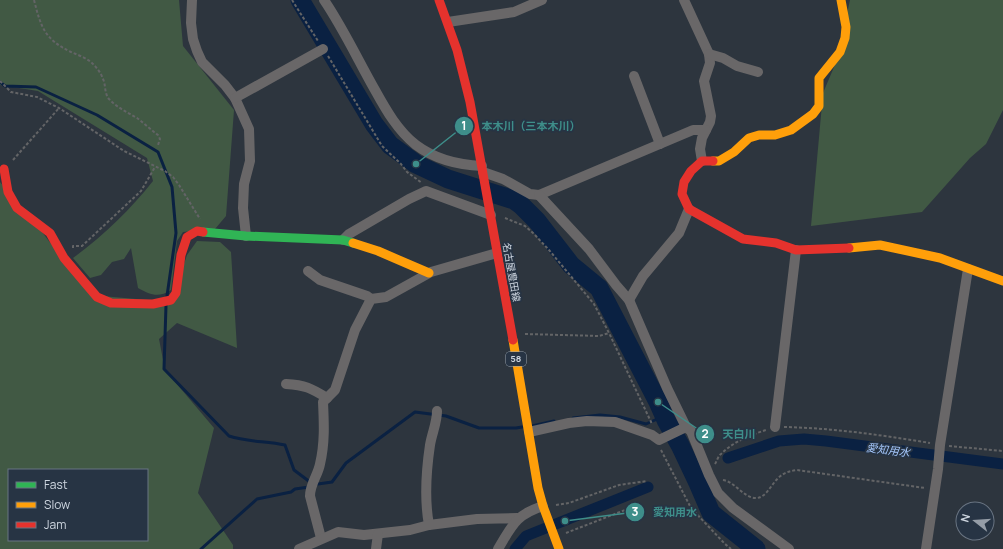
<svg xmlns="http://www.w3.org/2000/svg" width="1003" height="549" font-family="Manrope,'Noto Sans JP',sans-serif">
<style>
.green{fill:#415944;fill-rule:evenodd}
.lines{fill:none;stroke-linecap:round;stroke-linejoin:round}
.stream{stroke:#0a2142;stroke-width:3}
.canal{stroke:#0a2142;stroke-width:11}
.river{stroke:#0a2142;stroke-width:19}
.path{stroke:#636466;stroke-width:2;stroke-dasharray:3 2;stroke-linecap:butt}
.street{stroke:#696768;stroke-width:10}
.fast{stroke:#30b455;stroke-width:9}
.slow{stroke:#ff9f0a;stroke-width:9}
.jam{stroke:#e5322d;stroke-width:9}
.labels{text-anchor:middle;stroke-width:3.5;stroke-linejoin:round;paint-order:stroke}
.shield{fill:#273444;stroke:#9ba5b0;stroke-width:1}
.shield-label{font-size:9px;font-weight:bold;fill:#cdd5df}
.street-label{font-size:10px;fill:#cdd5df;stroke:#273444}
.water-label{font-size:11px;font-style:italic;fill:#a4c6fa;stroke:#273444}
.leader{fill:none;stroke:#3e8e8a;stroke-width:1.5}
.callout-dot{fill:#3e8e8a;stroke:#273444;stroke-width:1.5}
.mark-label{font-size:12px;text-anchor:middle;font-weight:bold;fill:#fff}
.callout-label{font-size:11px;text-anchor:middle;font-weight:bold;fill:#3e8e8a;stroke:#273444;stroke-width:3.5;stroke-linejoin:round;paint-order:stroke}
</style>
<rect width="100%" height="100%" fill="#2d353e"/>
<!-- green -->
<g class="green">
<path d="M 0,0 L 179,0 L 183,46 L 234,110 L 226,216 L 215,229 L 183,232 L 177,241 L 171,290 C 158,298 151,295 138,288 L 131,248 L 124,259 L 112,262 L 101,275 L 90,278 L 73,258 C 103,236 130,210 153,181 L 147,158 L 38,91 L 0,85 Z"/>
<path d="M 850,0 L 1003,0 L 1003,110 L 986,144 L 970,158 L 922,212 L 811,226 L 823,93 L 837,60 Z"/>
<path d="M 0,182 L 39,228 L 90,295 L 171,302 L 187,255 L 197,241 L 220,242 L 231,252 L 237,348 L 177,323 L 159,339 L 165,370 L 214,428 L 198,493 L 233,545 L 233,549 L 0,549 ZM 9,470 L 147,470 L 147,540 L 9,540 Z"/>
</g>
<g class="lines">
<!-- stream -->
<g class="stream">
<path d="M 0,82 L 5,86 L 36,87 L 97,115 L 158,152 L 172,187 L 176,233 L 167,296"/>
<path d="M 166,305 L 164,369 L 229,436 C 247,442 266,441 285,445 L 294,470 L 310,482 L 318,484 L 332,482 L 346,463 L 415,412 L 446,416 L 479,428 L 516,428 L 522,427"/>
<path d="M 573,418 L 600,415 L 620,417 L 646,424 L 664,416"/>
<path d="M 532,426 L 554,421"/>
<path d="M 201,549 L 257,499 L 291,492 L 295,489 L 309,487"/>
</g>
<!-- canal -->
<g class="canal">
<path d="M 728,458 L 779,441 L 804,439 L 826,441 L 1003,464"/>
<path d="M 515,549 L 526,536 L 648,487"/>
</g>
<!-- river -->
<path class="river" d="M 300,0 L 374,124 L 390,145 L 416,164 L 448,179 L 514,200 L 521,205 L 537,221 L 571,265 L 599,288 L 658,402 L 666,420 L 680,445 L 698,483 L 711,513 L 756,549"/>
<!-- path -->
<g class="path">
<path d="M 34,0 C 41,27 44,39 71,52 C 78,55 87,58 93,64 C 97,68 101,73 103,79 C 106,85 104,93 109,99 C 116,107 127,112 137,118 C 144,123 151,130 158,135 L 160,139 L 158,145"/>
<path d="M 292,0 L 318,41"/>
<path d="M 328,56 L 382,146 L 401,164 L 407,172 L 422,183"/>
<path d="M 0,81 L 11,92 L 37,97 L 59,108 L 124,151 L 165,171 L 173,177 L 179,185 L 200,219"/>
<path d="M 13,160 L 59,108"/>
<path d="M 505,218 L 525,226 L 534,234 L 549,250 L 594,304 L 609,333 L 652,424"/>
<path d="M 73,248 L 73,246 L 82,246 L 141,191 L 155,167"/>
<path d="M 525,334 L 599,336 L 609,333"/>
<path d="M 784,427 C 833,428 881,435 930,443"/>
<path d="M 949,446 L 1003,451"/>
<path d="M 661,450 L 691,508 L 725,544 L 731,549"/>
<path d="M 715,464 C 717,461 718,456 721,454 C 733,442 750,435 766,430"/>
<path d="M 723,480 C 735,482 743,497 755,498 C 767,499 772,481 782,475 C 786,472 791,471 797,470 L 925,488"/>
<path d="M 556,505 L 569,503 L 619,485 L 647,481"/>
<path d="M 566,533 L 625,510"/>
</g>
<!-- street -->
<g class="street">
<path d="M 192,0 L 191,23 L 193,39 L 197,51 L 202,62 L 225,85 L 235,98 L 249,129 L 250,161 L 244,184 L 243,208 L 246,236"/>
<path d="M 324,0 C 343,28 358,60 375,90 C 386,110 398,131 416,145 C 436,160 458,165 482,166"/>
<path d="M 684,0 L 709,54 L 710,63 L 704,81 L 711,116 L 710,122 L 702,138 L 700,149 L 702,161"/>
<path d="M 448,22 L 514,12 L 542,0"/>
<path d="M 709,54 L 723,58 L 737,66 L 758,72"/>
<path d="M 634,76 L 660,144"/>
<path d="M 235,98 L 323,49"/>
<path d="M 483,172 L 503,179 L 530,194 L 539,195 L 693,130 L 706,130"/>
<path d="M 539,195 L 589,249 L 616,285 L 629,300 L 667,388 L 686,427 L 691,431 L 709,475 L 718,493 L 733,508 L 789,549"/>
<path d="M 343,240 L 349,234 L 409,199 L 426,191 L 491,215"/>
<path d="M 308,271 L 320,280 L 367,296 L 371,299"/>
<path d="M 629,300 L 643,276 L 679,233 L 689,209"/>
<path d="M 286,384 C 305,385 311,388 327,398"/>
<path d="M 775,427 L 796,250"/>
<path d="M 529,432 L 569,423 L 587,421 L 615,422 L 652,435 L 659,440 L 686,427"/>
<path d="M 429,525 C 424,498 426,472 430,445 C 432,433 437,423 437,411"/>
<path d="M 321,538 L 310,496 C 310,484 318,475 320,464 C 325,443 324,423 323,402 L 335,390 L 355,330 L 371,299 L 386,297 L 431,272 L 497,253"/>
<path d="M 299,549 L 338,532 L 364,535 L 410,530 L 429,525 L 477,519 L 517,518 L 515,520"/>
<path d="M 376,549 L 378,534"/>
<path d="M 498,549 C 512,526 515,515 543,506"/>
<path d="M 926,549 L 938,469 L 940,445 L 968,269"/>
</g>
<!-- fast -->
<path class="fast" d="M 203,232 L 246,236 L 343,240 L 353,243"/>
<!-- slow -->
<g class="slow">
<path d="M 713,161 L 719,161 L 734,152 L 749,138 L 759,135 L 775,135 L 791,130 L 813,114 L 819,106 L 819,78 L 840,52 L 845,38 L 846,27 L 841,0"/>
<path d="M 353,243 L 378,251 L 429,273"/>
<path d="M 849,248 L 880,245 L 940,258 L 1003,281"/>
<path d="M 513,340 L 538,488 L 543,506 L 559,549"/>
</g>
<!-- jam -->
<g class="jam">
<path d="M 439,0 L 457,50 L 470,102 L 513,340"/>
<path d="M 713,161 L 702,161 L 691,171 L 684,182 L 682,194 L 689,209 L 743,239 L 776,243 L 796,250 L 849,248"/>
<path d="M 4,169 L 8,192 L 17,208 L 50,233 L 64,258 L 97,297 L 111,303 L 153,304 L 171,300 L 176,293 L 181,255 L 187,237 L 197,231 L 203,232"/>
</g>
</g>
<g class="labels">
<!-- shield labels -->
<rect class="shield" x="506" y="352" width="20" height="14" rx="3"/>
<g class="shield-label">
<text x="516" y="362">58</text>
</g>
<!-- street labels -->
<g class="street-label">
<text transform="translate(512 272) rotate(80)" y="4">名古屋豊田線</text>
</g>
<!-- water labels -->
<g class="water-label">
<text transform="translate(888 450) rotate(7)" y="4">愛知用水</text>
</g>
</g>
<!-- callouts -->
<path class="leader" d="M416 164L464 126M658 402L705 434M565 521L635 512"/>
<g class="callout-dot">
<circle cx="416" cy="164" r="4"/>
<circle cx="658" cy="402" r="4"/>
<circle cx="565" cy="521" r="4"/>
<circle cx="464" cy="126" r="10"/>
<circle cx="705" cy="434" r="10"/>
<circle cx="635" cy="512" r="10"/>
</g>
<g class="mark-label">
<text x="464" y="130">1</text>
<text x="705" y="438">2</text>
<text x="635" y="516">3</text>
</g>
<g class="callout-label">
<text x="531" y="130">本木川（三本木川）</text>
<text x="739" y="438">天白川</text>
<text x="675" y="516">愛知用水</text>
</g>
<!-- legend -->
<rect x="8" y="469" width="140" height="72" fill="#273444" stroke="#697482"/>
<rect x="16" y="482" width="20" height="6" fill="#30b455" stroke="#697482"/>
<text x="44" y="489" font-size="12" fill="#cdd5df">Fast</text>
<rect x="16" y="502" width="20" height="6" fill="#ff9f0a" stroke="#697482"/>
<text x="44" y="509" font-size="12" fill="#cdd5df">Slow</text>
<rect x="16" y="522" width="20" height="6" fill="#e5322d" stroke="#697482"/>
<text x="44" y="529" font-size="12" fill="#cdd5df">Jam</text>
<!-- north arrow -->
<g transform="translate(975 521) rotate(287)"><circle r="19" fill="#273444" stroke="#697482"/>
<path d="M0-3L7 15L0 10L-7 15Z" fill="#959da7"/>
<text y="-6" font-size="11" font-weight="bold" text-anchor="middle" fill="#cdd5df">N</text>
</g>
</svg>
